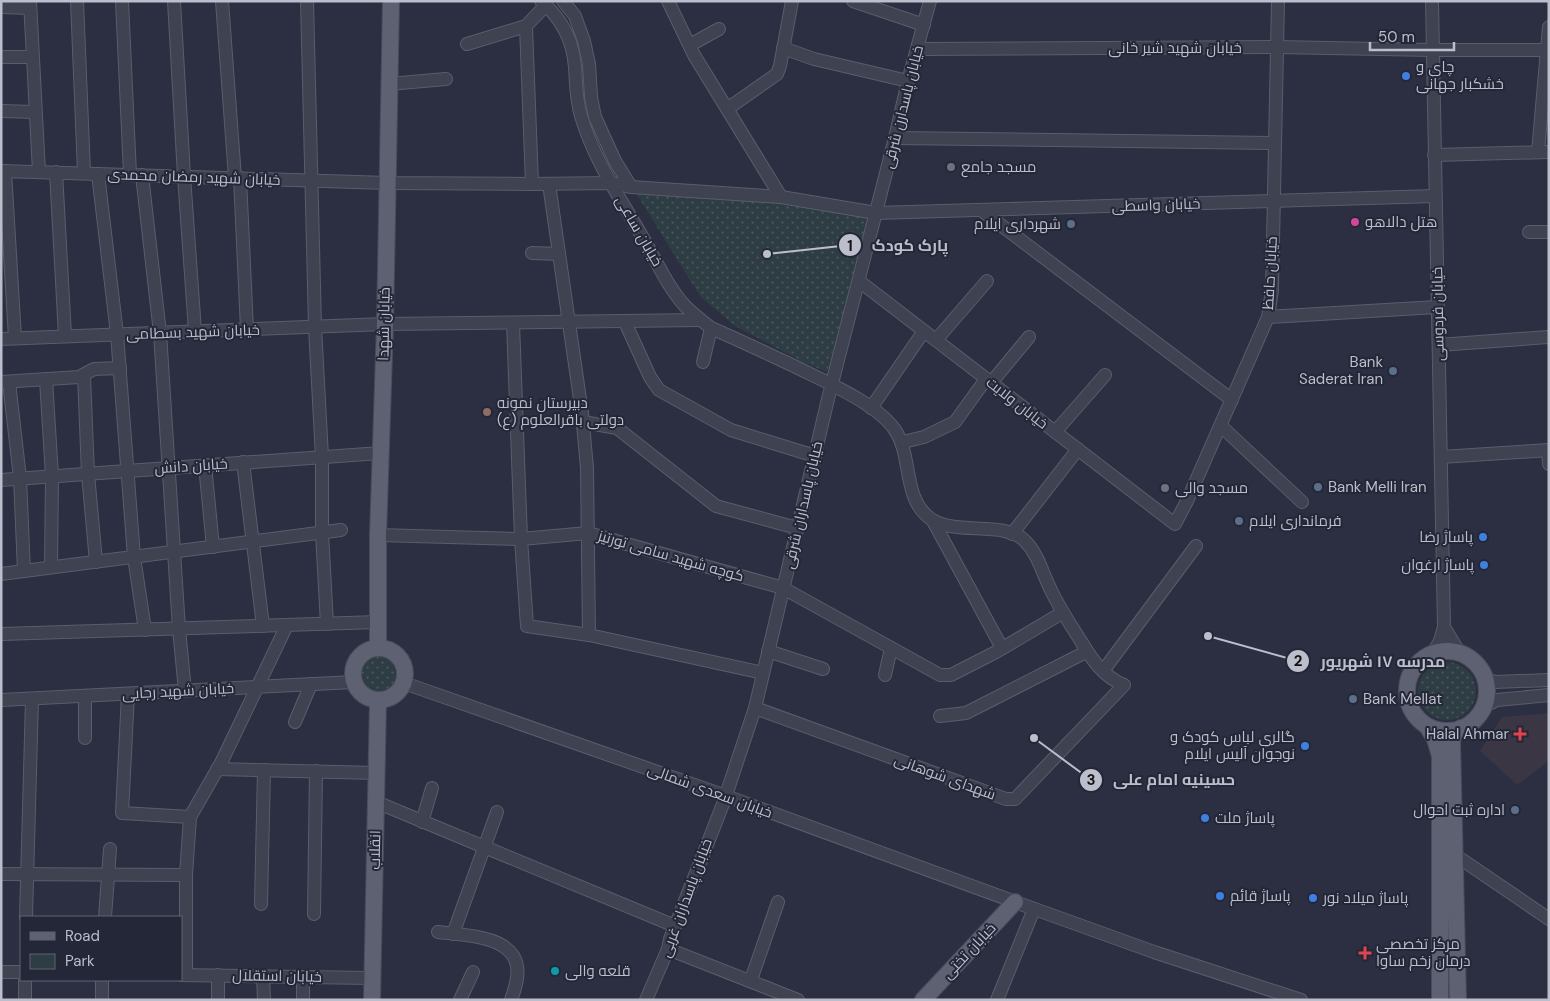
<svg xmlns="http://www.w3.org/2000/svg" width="1550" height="1001" font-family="'DM Sans',Cairo,sans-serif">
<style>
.medical{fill:#3a3643}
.green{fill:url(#green-dots)}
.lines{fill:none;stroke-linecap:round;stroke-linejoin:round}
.minor-casing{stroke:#5a5d6c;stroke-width:14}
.major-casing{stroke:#484b5b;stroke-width:18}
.minor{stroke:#3f4251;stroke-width:12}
.major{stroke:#5d6171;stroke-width:16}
.shop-dot{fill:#3f7fe0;stroke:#232737;stroke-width:2}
.worship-dot{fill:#6b7280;stroke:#232737;stroke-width:2}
.hotel-dot{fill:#d1479c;stroke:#232737;stroke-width:2}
.service-dot{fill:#5c6f8a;stroke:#232737;stroke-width:2}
.education-dot{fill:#8d6e63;stroke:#232737;stroke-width:2}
.health-dot{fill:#e0444e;stroke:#232737;stroke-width:2}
.culture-dot{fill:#0f9aa8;stroke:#232737;stroke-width:2}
.labels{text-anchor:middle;stroke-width:4;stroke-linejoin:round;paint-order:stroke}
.street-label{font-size:15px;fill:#bcbecb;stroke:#232737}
.poi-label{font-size:15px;fill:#bcbecb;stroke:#232737;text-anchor:start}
.leader{fill:none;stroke:#bcbecb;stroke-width:2}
.callout-dot{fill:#bcbecb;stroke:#232737;stroke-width:2}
.mark-label{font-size:15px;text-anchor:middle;font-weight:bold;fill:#111}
.callout-label{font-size:16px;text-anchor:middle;font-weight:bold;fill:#bcbecb;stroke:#232737;stroke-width:4;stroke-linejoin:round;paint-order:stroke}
</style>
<defs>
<pattern id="green-dots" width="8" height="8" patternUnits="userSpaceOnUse" patternTransform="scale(1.25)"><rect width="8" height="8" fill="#2e3d43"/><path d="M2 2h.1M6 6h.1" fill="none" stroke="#4a575d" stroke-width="1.8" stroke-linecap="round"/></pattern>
</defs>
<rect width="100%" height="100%" fill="#2b2f41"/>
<!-- medical -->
<path class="medical" d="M 1549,713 L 1549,761 L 1517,785 L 1480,751 L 1502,717 Z"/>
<!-- green -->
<g class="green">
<path d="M 634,190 L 781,199 L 873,215 L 827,372 L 803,362 L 735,326 L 700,296 Z"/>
<circle cx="378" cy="674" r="18"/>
<circle cx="1447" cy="691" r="29"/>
</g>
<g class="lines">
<!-- minor casing -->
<g class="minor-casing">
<g id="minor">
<path d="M 30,1 L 39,172"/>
<path d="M 77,1 L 84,173"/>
<path d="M 122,1 L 130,174"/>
<path d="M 174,1 L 184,176 L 195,331"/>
<path d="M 222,1 L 235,178"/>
<path d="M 307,1 L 315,327 L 322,457 L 322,533 L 327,624"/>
<path d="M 541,1 C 561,18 573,40 575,67 C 576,83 576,100 581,116 C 594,160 620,198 643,238 C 656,260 667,286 685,306 C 693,314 702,321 711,328 C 739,340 766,353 794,366 C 823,381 877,403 895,430 C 913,457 902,499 931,519 C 955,536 1005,520 1025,541 C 1038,554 1042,572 1050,588 C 1059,608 1071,625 1082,643 C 1093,661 1104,677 1124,685 L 1015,799 L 1006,799 L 755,708"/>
<path d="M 563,1 L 575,16 L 584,41 L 589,64 L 591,97 L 595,117 L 615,161 L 631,187"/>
<path d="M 668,1 L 694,55 L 781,197"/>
<path d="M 853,1 L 924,25"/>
<path d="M 1432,1 L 1444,627 L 1440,641 L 1433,653"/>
<path d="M 1,7 L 30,8"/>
<path d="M 467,44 L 526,26"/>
<path d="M 690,45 L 719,29"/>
<path d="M 783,48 L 814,59 L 908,81"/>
<path d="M 918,49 L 1277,47 L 1432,50 L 1549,50"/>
<path d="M 1,57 L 32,57"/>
<path d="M 389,84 L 446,79"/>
<path d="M 727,109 L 777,74 L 780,66 L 792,1"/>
<path d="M 1,111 L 35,112"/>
<path d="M 895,138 L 1275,143"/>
<path d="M 1538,152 L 1549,27"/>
<path d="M 1434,155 L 1549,152"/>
<path d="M 1,171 L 387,183 L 532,184 L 612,183 L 631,187 L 781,197 L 876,213 L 1435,196"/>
<path d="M 5,171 L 15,338"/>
<path d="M 56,172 L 65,336"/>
<path d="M 98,174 L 117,334 L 134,557 L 145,630"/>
<path d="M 142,175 L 160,333 L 179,629 L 185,691"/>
<path d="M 240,178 L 247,329"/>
<path d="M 532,184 L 526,26 L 546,5"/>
<path d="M 549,184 L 582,413 L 587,468 L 589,635"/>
<path d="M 981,210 L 1232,400"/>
<path d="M 1529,232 L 1549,232"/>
<path d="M 532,253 L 559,254"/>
<path d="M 859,281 L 1175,524 L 1187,501 L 1268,317 L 1272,290 L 1278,1"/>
<path d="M 1268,317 L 1437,307"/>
<path d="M 625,322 L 650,377 L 659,390 L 731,430 L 815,456"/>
<path d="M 513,323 L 521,539 L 527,626 L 589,635 L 763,673"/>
<path d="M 1,339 L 385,324 L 700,320"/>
<path d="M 936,340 L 987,281"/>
<path d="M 1439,345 L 1548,337"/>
<path d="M 703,362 L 711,328"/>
<path d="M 84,375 L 88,474 L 96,562"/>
<path d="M 46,379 L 52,476 L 51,567"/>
<path d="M 1,382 L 79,377 L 94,369 L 120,368"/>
<path d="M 9,382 L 20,478 L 24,571"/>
<path d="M 991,383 L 1029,337"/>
<path d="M 871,408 L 924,331"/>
<path d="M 583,422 L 617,428 L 716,506 L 797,528"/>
<path d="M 1221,426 L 1302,502"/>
<path d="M 1055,432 L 1105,375"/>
<path d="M 903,442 L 924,437 L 955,422 L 986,379"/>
<path d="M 1548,450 L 1549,464"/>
<path d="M 1441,457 L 1549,450"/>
<path d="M 243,462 L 263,626"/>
<path d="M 205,465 L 213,547"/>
<path d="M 1,480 L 381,453"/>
<path d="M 933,521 L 1002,648"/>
<path d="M 1012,534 L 1078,449"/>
<path d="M 378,535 L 521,539 L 588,533 L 783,588 L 940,675 L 951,675 L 996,652 L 1062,613"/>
<path d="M 1,574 L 341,530"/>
<path d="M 1444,627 L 1459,652"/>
<path d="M 1,634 L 378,622"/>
<path d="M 768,651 L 823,669"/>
<path d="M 1103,671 L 1196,546"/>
<path d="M 885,675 L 891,648"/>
<path d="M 1485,678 L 1495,682 L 1549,680"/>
<path d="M 404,683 L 726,796 L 1029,907 L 1154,952 L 1301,1000"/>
<path d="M 128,694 L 122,813 L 190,817"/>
<path d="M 1,700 L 354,682"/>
<path d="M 1483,707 L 1497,700 L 1549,695"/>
<path d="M 940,716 L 966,713 L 1086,652"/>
<path d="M 295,722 L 311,684"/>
<path d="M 85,738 L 85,696"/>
<path d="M 217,769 L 377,773"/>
<path d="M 376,802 L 675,926"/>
<path d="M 422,822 L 432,788"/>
<path d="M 1455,855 L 1549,919"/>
<path d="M 1,874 L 186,875"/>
<path d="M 261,904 L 264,770"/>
<path d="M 314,914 L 316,771"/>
<path d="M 26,917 L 32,699"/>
<path d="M 105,917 L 110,849"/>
<path d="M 438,932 C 462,935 512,935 517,966 C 519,977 515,989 511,1000"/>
<path d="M 453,934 L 497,812"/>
<path d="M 668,949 L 798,1000"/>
<path d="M 1,972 L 21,972"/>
<path d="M 181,975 L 372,978"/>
<path d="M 186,975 L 186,875 L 190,817 L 221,763 L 287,625"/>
<path d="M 218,975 L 218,1000"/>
<path d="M 263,976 L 264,1000"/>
<path d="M 102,980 L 102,1000"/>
<path d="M 751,980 L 778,902"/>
<path d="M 25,1000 L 25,980"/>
<path d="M 303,1000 L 303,977"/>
<path d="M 460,1000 L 473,972"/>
<path d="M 646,1000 L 668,949 L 670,939 L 723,804 L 755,708 L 828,399 L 895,138 L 908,81 L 930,1"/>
<path d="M 997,1000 L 1034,909"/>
</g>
</g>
<!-- major casing -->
<g class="major-casing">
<g id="major">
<path d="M 378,647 L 378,535 L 385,324 L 391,1"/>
<circle cx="379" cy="674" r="26"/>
<circle cx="1447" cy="691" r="40"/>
<path d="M 1427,726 L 1435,739 L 1440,756 L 1440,1000"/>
<path d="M 372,1000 L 378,700"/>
<path d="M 923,1000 L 1015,902"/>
<path d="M 1458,1000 L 1452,742 L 1453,735 L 1461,728"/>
</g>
</g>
<!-- minor -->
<use href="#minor" class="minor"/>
<!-- major -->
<use href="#major" class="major"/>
</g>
<!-- markers -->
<g class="shop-dot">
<circle cx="1406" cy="76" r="5"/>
<circle cx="1483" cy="537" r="5"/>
<circle cx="1484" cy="565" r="5"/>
<circle cx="1305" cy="746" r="5"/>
<circle cx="1205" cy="818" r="5"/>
<circle cx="1220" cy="896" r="5"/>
<circle cx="1313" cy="898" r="5"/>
</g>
<g class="worship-dot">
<circle cx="951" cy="167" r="5"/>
<circle cx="1165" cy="488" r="5"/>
</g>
<circle class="hotel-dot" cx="1355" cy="222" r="5"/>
<g class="service-dot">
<circle cx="1071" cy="224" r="5"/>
<circle cx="1393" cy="371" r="5"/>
<circle cx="1318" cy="487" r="5"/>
<circle cx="1239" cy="521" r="5"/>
<circle cx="1353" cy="699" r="5"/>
<circle cx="1515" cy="810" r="5"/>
</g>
<circle class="education-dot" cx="487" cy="412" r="5"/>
<g class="health-dot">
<path d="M1517.5 726.5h5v5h5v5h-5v5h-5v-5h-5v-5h5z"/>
<path d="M1362.5 945.5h5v5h5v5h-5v5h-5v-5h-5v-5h5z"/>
</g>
<circle class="culture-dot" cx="555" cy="971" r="5"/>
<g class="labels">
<!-- street labels -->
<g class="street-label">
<text x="1175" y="53">خیابان شهید شیر خانی</text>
<text transform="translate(903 107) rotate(-76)" y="5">خیابان پاسدارن شرقی</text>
<text transform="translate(194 177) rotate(2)" y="5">خیابان شهید رمضان محمدی</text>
<text transform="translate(1156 205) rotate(-2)" y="5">خیابان واسطی</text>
<text transform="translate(639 231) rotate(60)" y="5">خیابان ساعی</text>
<text transform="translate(1270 273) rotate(-87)" y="5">خیابان حافظ</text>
<text transform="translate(1438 314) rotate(-91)" y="5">خیابان فردوسی</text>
<text transform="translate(384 324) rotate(-89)" y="5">خیابان شهدا</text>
<text transform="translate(193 332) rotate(-2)" y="5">خیابان شهید بسطامی</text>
<text transform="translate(1017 403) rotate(38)" y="5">خیابان ولایت</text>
<text transform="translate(191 466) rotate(-4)" y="5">خیابان دانش</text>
<text transform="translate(803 505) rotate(-77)" y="5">خیابان پاسداران شرقی</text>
<text transform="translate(671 556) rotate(16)" y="5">کوچه شهید سامی تورتیز</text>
<text transform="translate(178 691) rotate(-3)" y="5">خیابان شهید رجایی</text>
<text transform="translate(945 777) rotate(20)" y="5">شهدای شوهانی</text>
<text transform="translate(710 791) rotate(20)" y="5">خیابان سعدی شمالی</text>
<text transform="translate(375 850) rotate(-89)" y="5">انقلاب</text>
<text transform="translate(686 898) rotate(-70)" y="5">خیابان پاسداران غربی</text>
<text transform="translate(969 951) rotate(-47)" y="5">خیابان تختی</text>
<text transform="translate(277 976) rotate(1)" y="5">خیابان استقلال</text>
</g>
<!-- poi labels -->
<g class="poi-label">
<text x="1416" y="72">چای و<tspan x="1416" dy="17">خشکبار جهانی</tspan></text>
<text x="961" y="172">مسجد جامع</text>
<text x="1365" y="227">هتل دالاهو</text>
<text x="1061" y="229" text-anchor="end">شهرداری ایلام</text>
<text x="1383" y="367" text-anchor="end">Bank<tspan x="1383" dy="17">Saderat Iran</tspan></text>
<text x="497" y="408">دبیرستان نمونه<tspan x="497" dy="17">دولتی باقرالعلوم (ع)</tspan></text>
<text x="1328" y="492">Bank Melli Iran</text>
<text x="1175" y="493">مسجد والی</text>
<text x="1249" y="526">فرمانداری ایلام</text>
<text x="1473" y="542" text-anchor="end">پاساژ رضا</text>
<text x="1474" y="570" text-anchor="end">پاساژ ارغوان</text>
<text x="1363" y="704">Bank Mellat</text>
<text x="1509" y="739" text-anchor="end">Halal Ahmar</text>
<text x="1295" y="742" text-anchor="end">گالری لباس کودک و<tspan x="1295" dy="17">نوجوان آلیس ایلام</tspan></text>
<text x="1505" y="815" text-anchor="end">اداره ثبت احوال</text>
<text x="1215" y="823">پاساژ ملت</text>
<text x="1230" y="901">پاساژ قائم</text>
<text x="1323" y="903">پاساژ میلاد نور</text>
<text x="1376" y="949">مرکز تخصصی<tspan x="1376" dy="17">درمان زخم ساوا</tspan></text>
<text x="565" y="976">قلعه والی</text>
</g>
</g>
<!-- callouts -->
<path class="leader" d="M767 254L850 245M1208 636L1298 661M1034 738L1091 780"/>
<g class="callout-dot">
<circle cx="767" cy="254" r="5"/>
<circle cx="1208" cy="636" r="5"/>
<circle cx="1034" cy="738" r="5"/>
<circle cx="850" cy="245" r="12"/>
<circle cx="1298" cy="661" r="12"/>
<circle cx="1091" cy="780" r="12"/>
</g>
<g class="mark-label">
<text x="850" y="251">1</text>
<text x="1298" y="666">2</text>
<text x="1091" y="785">3</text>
</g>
<g class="callout-label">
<text x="910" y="251">پارک کودک</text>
<text x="1383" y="667">مدرسه ۱۷ شهریور</text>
<text x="1174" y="785">حسینیه امام علی</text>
</g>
<!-- border -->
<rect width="1550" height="1001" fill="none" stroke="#bcbecb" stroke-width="5"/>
<!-- legend -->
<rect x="20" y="916" width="162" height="65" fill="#232737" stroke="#606372"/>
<rect x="30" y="932" width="25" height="8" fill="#5d6171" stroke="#606372"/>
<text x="65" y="941" font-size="15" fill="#bcbecb">Road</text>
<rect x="30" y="954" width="25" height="15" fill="#2e3d43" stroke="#606372"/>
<text x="65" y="966" font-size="15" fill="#bcbecb">Park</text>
<!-- scale -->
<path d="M1370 42v8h84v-8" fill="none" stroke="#bcbecb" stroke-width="2.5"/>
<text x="1378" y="42" font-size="15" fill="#bcbecb" stroke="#232737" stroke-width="4" paint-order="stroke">50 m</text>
</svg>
